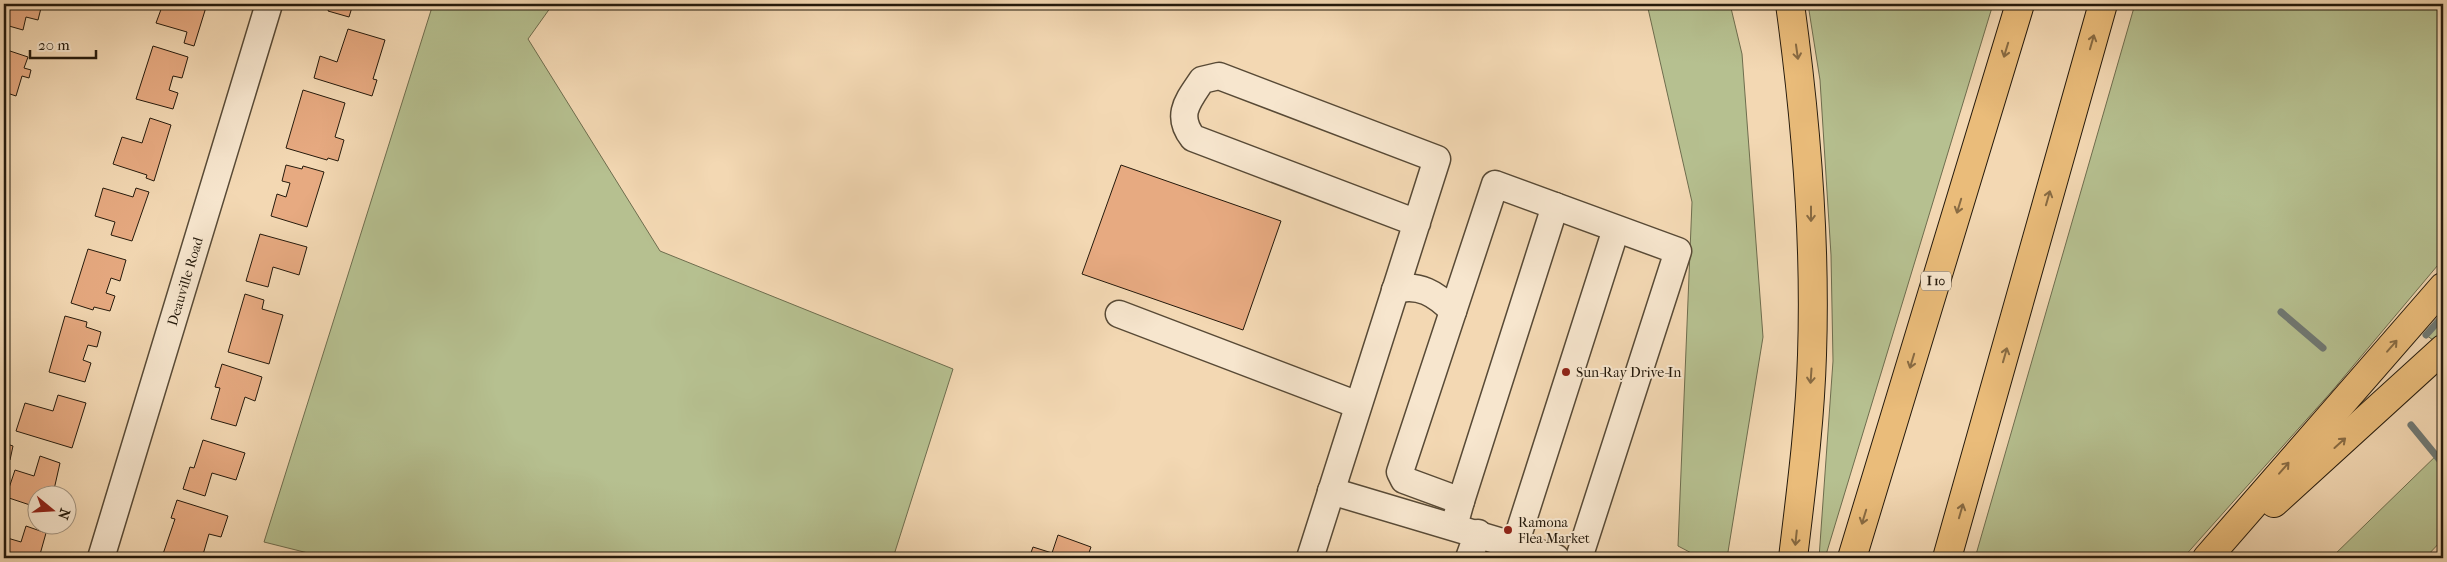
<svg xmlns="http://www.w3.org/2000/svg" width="2447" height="562" font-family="'IM FELL French Canon',serif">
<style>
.green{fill:#b6c090;stroke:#6e6d4e}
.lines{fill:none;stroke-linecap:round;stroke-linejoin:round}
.stream{stroke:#6f7873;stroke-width:7}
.building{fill:#e7aa81;stroke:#251a0c}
.minor-casing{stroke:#584a36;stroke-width:29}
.highway-casing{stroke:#251a0c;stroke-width:30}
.minor{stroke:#f7e6ce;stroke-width:26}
.highway{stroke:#eabc7a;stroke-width:28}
.oneway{stroke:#886b43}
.poi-dot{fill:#8f2418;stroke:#f7e6ce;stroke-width:2}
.labels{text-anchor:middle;stroke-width:4;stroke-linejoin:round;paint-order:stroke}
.shield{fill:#f7e6ce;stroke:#645746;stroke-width:1}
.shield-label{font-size:12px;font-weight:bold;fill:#251a0c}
.street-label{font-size:14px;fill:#251a0c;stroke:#f7e6ce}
.poi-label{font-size:14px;fill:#251a0c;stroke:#f7e6ce;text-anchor:start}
</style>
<rect width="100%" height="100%" fill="#f3d8b3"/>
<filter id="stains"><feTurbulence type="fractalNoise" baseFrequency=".004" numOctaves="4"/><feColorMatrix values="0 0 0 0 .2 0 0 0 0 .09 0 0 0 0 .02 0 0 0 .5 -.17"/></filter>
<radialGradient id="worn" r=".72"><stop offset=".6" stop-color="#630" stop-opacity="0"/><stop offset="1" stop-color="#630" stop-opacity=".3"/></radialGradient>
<!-- green -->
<g class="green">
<path d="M 433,4 L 553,4 L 528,39 L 660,251 L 953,369 L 893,558 L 328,558 L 264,542 Z"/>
<path d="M 1647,4 L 1730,4 L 1742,54 L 1763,337 L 1727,558 L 1701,558 L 1678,546 L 1692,202 Z"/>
<path d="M 1808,4 L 1993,4 L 1825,558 L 1819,558 L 1833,361 L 1831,255 L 1820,80 Z"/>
<path d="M 2135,4 L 2443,4 L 2443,259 L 2332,391 L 2183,558 L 1975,558 Z"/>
<path d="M 2443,317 L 2443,333 L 2433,340 L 2426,335 Z"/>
<path d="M 2443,449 L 2443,539 L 2425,558 L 2331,558 Z"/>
</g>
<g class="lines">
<!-- stream -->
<g class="stream">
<path d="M 2281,312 L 2323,348"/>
<path d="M 2426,335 L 2443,316"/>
<path d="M 2411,425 L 2443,464"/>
</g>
</g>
<!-- building -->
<g class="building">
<path d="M 4,4 L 42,4 L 38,20 L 26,17 L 23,30 L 9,26 L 7,33 L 4,33 Z"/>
<path d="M 163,4 L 207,4 L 194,46 L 184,43 L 187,32 L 156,23 Z"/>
<path d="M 330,4 L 353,4 L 349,17 L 328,11 Z"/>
<path d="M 363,4 L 378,4 L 376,8 Z"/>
<path d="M 348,29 L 385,40 L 373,79 L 377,80 L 372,96 L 314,78 L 320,56 L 337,62 Z"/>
<path d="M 153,46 L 188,57 L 182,78 L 173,76 L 169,90 L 178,93 L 173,109 L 136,99 Z"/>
<path d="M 4,49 L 28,57 L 24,68 L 31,70 L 29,78 L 22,76 L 16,96 L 7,93 L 6,96 L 4,95 Z"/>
<path d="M 303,90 L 345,103 L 335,137 L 344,140 L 338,161 L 328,158 L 327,160 L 286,148 Z"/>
<path d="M 150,118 L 171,125 L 154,181 L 146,178 L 147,175 L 113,164 L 122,137 L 142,143 Z"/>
<path d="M 286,165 L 302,169 L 303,166 L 324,172 L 307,227 L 271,216 L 277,194 L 286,197 L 290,183 L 282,181 Z"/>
<path d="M 1121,165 L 1281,221 L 1243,330 L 1082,274 Z"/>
<path d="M 103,188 L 133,197 L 136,188 L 149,192 L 132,241 L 111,235 L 115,222 L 95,216 Z"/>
<path d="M 260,234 L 307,247 L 299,275 L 273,267 L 268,287 L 246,281 Z"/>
<path d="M 88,249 L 126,260 L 120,281 L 111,278 L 106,293 L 115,296 L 110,311 L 94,307 L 93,310 L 71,303 Z"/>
<path d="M 245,294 L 264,300 L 262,309 L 283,315 L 269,364 L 228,352 Z"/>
<path d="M 65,316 L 87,322 L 86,327 L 101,332 L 97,347 L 88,345 L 83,360 L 91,363 L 85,382 L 49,372 Z"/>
<path d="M 222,364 L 262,377 L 255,401 L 245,397 L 236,426 L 211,419 L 220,388 L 215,387 Z"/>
<path d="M 58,395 L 86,403 L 72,448 L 16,431 L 25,403 L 53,411 Z"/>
<path d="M 203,440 L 245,453 L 236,480 L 212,473 L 205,496 L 183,489 L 190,467 L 194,468 Z"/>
<path d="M 4,443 L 13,446 L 10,460 L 4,458 Z"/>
<path d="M 40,456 L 60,463 L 53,494 L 38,494 L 38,517 L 33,516 L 36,507 L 6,497 L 15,470 L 34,476 Z"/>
<path d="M 177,500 L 228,516 L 221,537 L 209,534 L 202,558 L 175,558 L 163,554 L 175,519 L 171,518 Z"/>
<path d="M 26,526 L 46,533 L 39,558 L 4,558 L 4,537 L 21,542 Z"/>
<path d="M 1058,535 L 1091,547 L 1087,558 L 1029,558 L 1033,547 L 1052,553 Z"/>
</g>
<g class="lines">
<!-- minor casing -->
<g class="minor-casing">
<g id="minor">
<path d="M 1395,290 C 1419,283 1436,294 1453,311"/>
<path d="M 1119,314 L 1358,405"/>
<path d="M 1331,491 L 1556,558"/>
<path d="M 1461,501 L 1555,206"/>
<path d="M 1454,526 L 1461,501 L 1404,480 L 1400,472 L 1495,184 L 1678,251 L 1579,558"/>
<path d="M 1515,545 L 1616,229"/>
<path id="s1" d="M 101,558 L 269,4"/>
<path d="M 1310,558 C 1352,425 1395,292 1437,159 L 1219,76 L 1202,80 C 1188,101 1175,115 1193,138 L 1417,223"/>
<path d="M 1469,558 L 1478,533"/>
</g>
</g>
<!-- highway casing -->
<g class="highway-casing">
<g id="highway">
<path d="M 1790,4 C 1806,120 1816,237 1812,355 C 1810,423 1801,491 1793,558"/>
<path d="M 2274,503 L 2443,349"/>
<path d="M 1852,558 L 2020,4"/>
<path d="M 1947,558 L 2103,4"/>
<path d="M 2207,558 L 2443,287"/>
</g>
</g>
<!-- minor -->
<use href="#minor" class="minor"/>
<!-- highway -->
<use href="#highway" class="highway"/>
</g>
<!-- one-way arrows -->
<defs><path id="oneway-shaft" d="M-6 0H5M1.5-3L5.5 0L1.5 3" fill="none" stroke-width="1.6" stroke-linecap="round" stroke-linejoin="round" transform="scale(1.25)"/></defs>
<g class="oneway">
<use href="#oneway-shaft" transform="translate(2092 42) rotate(-74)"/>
<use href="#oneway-shaft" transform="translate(2006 50) rotate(107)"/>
<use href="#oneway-shaft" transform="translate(1797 52) rotate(82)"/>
<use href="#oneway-shaft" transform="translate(2048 198) rotate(-74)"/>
<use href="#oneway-shaft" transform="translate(1959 206) rotate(107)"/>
<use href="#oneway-shaft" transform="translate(1811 214) rotate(90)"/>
<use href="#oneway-shaft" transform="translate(2392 346) rotate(-49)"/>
<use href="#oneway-shaft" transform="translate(2005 355) rotate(-74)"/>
<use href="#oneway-shaft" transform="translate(1912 361) rotate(107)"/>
<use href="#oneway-shaft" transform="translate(1811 376) rotate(94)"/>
<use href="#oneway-shaft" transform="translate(2340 443) rotate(-42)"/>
<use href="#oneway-shaft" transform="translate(2284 468) rotate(-49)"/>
<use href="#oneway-shaft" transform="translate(1961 511) rotate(-74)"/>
<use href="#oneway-shaft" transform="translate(1864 517) rotate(107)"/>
<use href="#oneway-shaft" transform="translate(1796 538) rotate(96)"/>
</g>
<!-- markers -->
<g class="poi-dot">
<circle cx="1566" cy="372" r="5"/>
<circle cx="1508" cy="530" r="5"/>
</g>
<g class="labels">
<!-- shield labels -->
<rect class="shield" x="1921" y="271.5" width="30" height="19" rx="4"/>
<g class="shield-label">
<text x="1936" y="285">I 10</text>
</g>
<!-- street labels -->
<g class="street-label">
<text dy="5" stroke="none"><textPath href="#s1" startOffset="289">Deauville Road</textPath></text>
</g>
<!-- poi labels -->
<g class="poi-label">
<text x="1576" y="377">Sun-Ray Drive-In</text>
<text x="1518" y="527">Ramona<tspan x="1518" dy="16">Flea Market</tspan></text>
</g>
</g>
<!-- margin -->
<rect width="2447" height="562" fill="none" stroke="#f3d8b3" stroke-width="20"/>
<rect x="5" y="5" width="2437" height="552" fill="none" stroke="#251a0c" stroke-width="2.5"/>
<rect x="10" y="10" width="2427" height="542" fill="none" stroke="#251a0c"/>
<!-- north arrow -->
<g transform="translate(52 510) rotate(108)"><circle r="24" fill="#f7e6ce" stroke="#a39480"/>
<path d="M0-4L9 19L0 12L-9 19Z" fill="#8f2418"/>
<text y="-8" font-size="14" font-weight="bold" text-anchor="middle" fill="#251a0c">N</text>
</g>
<!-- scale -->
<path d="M30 50v8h66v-8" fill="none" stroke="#251a0c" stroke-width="2.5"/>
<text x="38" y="50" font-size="15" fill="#251a0c" stroke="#f7e6ce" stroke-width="4" paint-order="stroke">20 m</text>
<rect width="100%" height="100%" filter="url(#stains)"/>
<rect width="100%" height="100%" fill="url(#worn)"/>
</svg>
